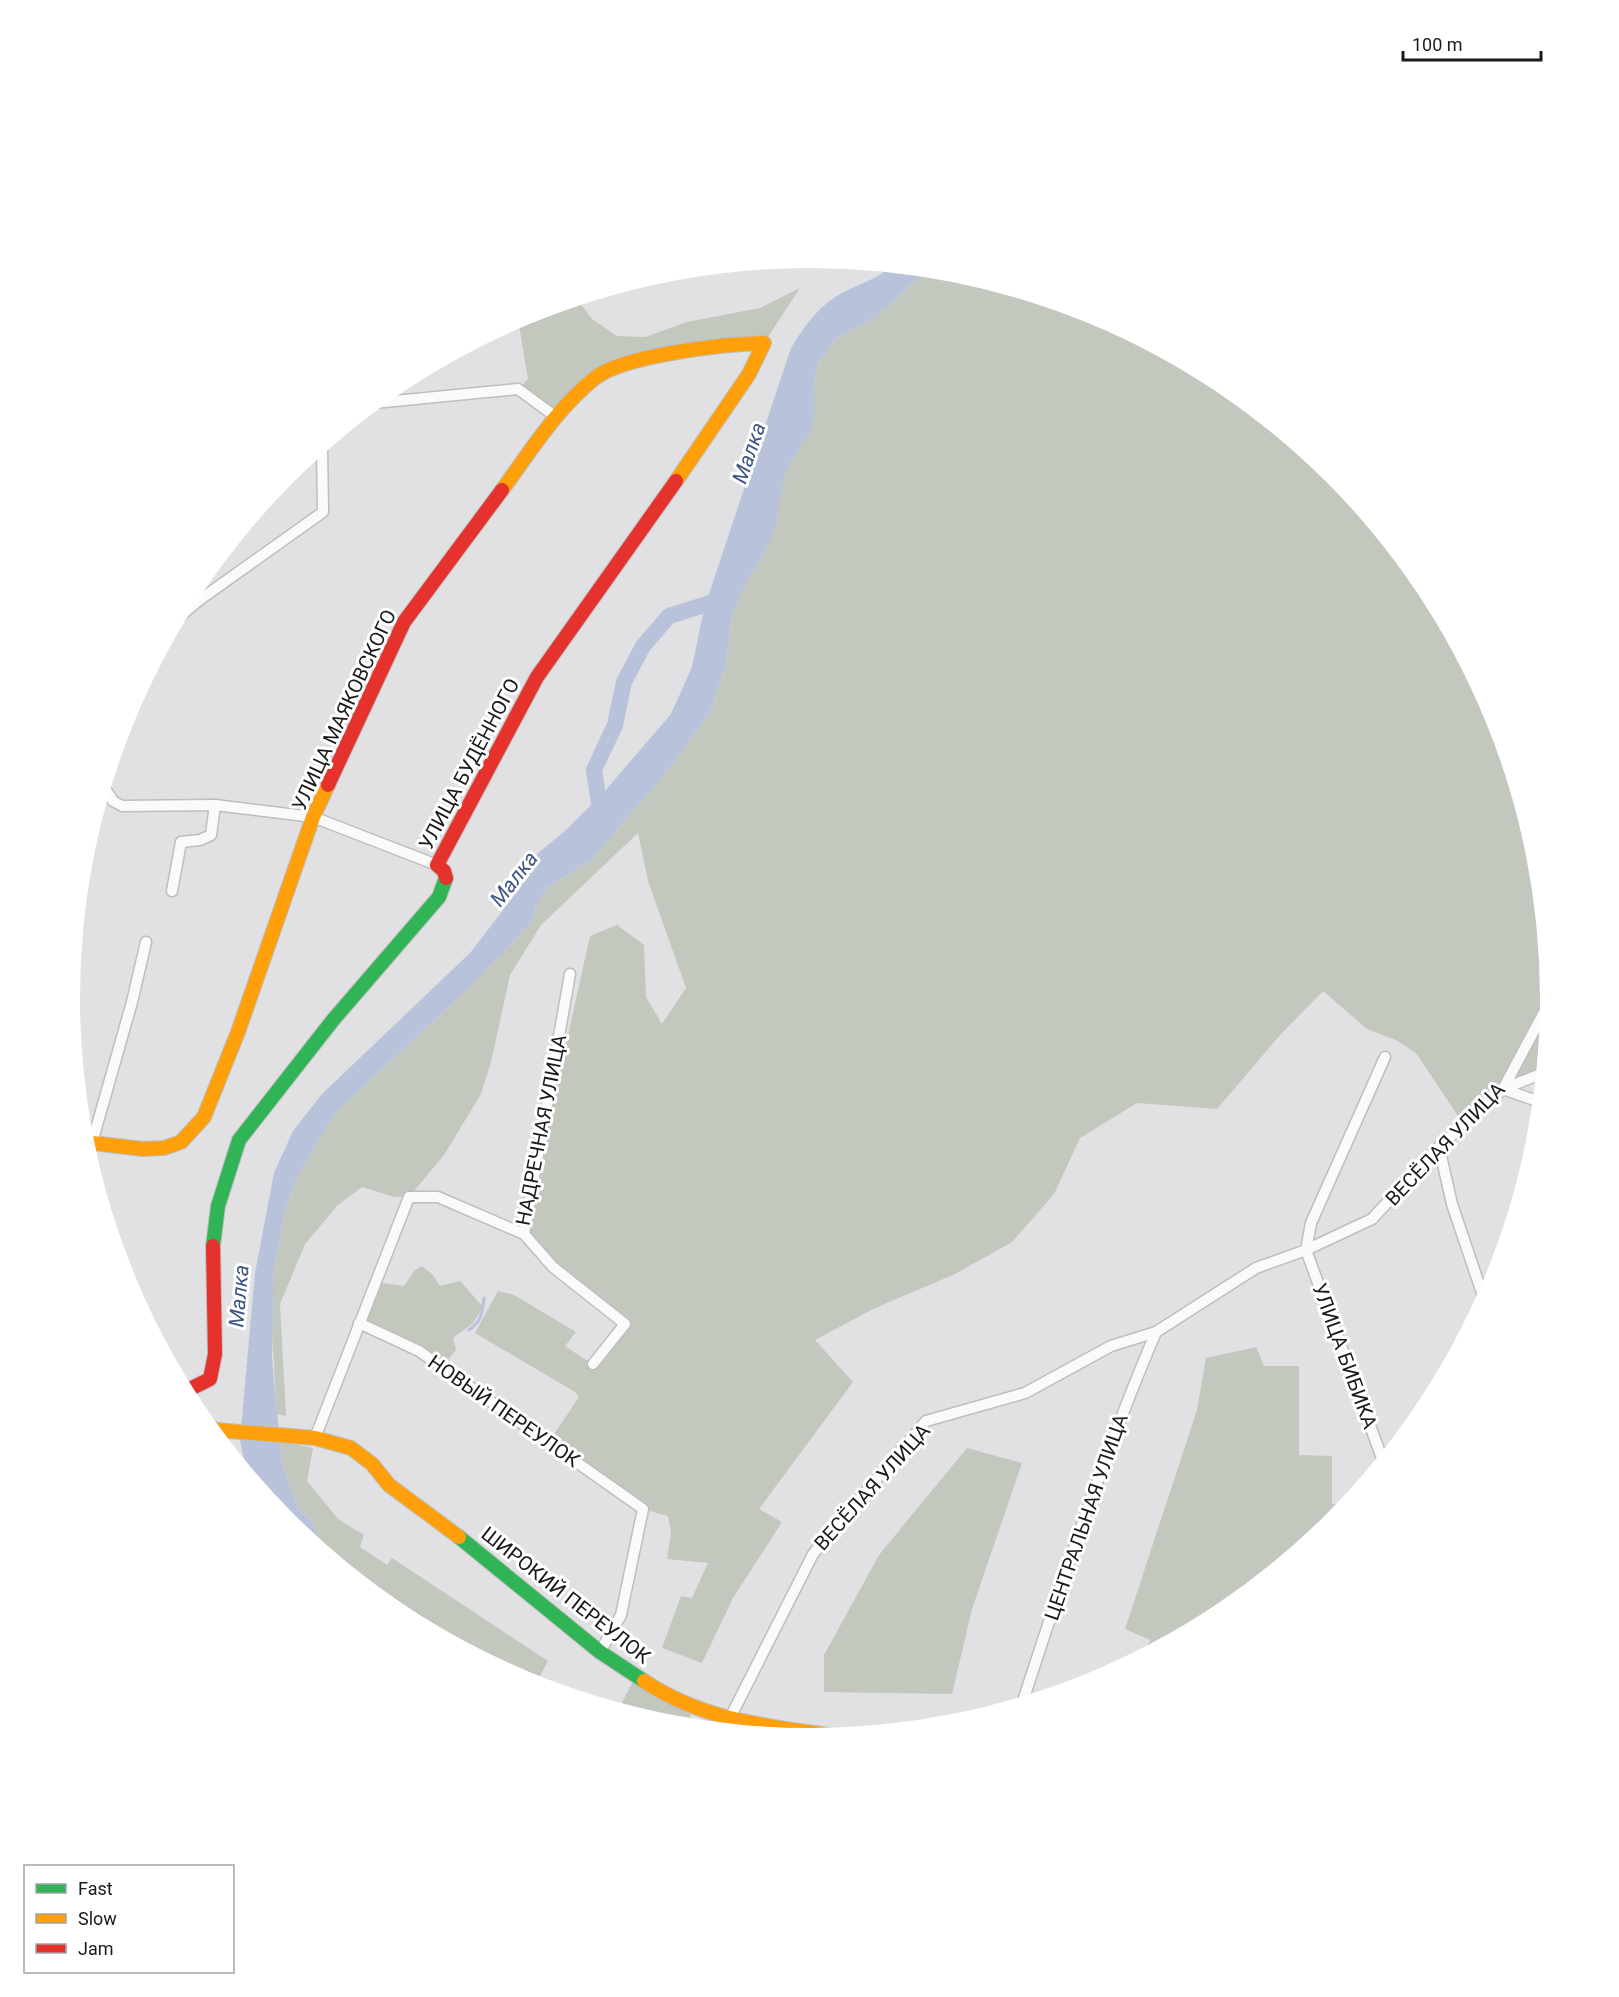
<svg xmlns="http://www.w3.org/2000/svg" width="1619" height="1997" font-family="Roboto,sans-serif">
<style>
.green{fill:#c2c8bd}
.water{fill:#b8c3db}
.lines{fill:none;stroke-linecap:round;stroke-linejoin:round}
.stream{stroke:#b8c3db;stroke-width:3}
.river{stroke:#b8c3db;stroke-width:16}
.street-casing{stroke:#bebebf;stroke-width:13}
.fast-casing{stroke:#bebebf;stroke-width:16}
.slow-casing{stroke:#bebebf;stroke-width:16}
.jam-casing{stroke:#bebebf;stroke-width:16}
.street{stroke:#fafafb;stroke-width:10}
.fast{stroke:#30b455;stroke-width:14}
.slow{stroke:#ff9f0a;stroke-width:14}
.jam{stroke:#e5322d;stroke-width:14}
.labels{text-anchor:middle;stroke-width:6;stroke-linejoin:round;paint-order:stroke}
.street-label{font-size:20px;fill:#1a1a1b;stroke:#fff}
.water-label{font-size:21px;font-style:italic;fill:#3e5483;stroke:#fff}
</style>
<rect width="100%" height="100%" fill="#e1e0e2"/>
<!-- green -->
<g class="green">
<path d="M 926,270 L 954,272 L 1093,315 L 1221,383 L 1333,475 L 1425,587 L 1494,715 L 1536,854 L 1550,999 L 1543,1073 L 1503,1089 L 1464,1125 L 1416,1053 L 1396,1040 L 1367,1029 L 1323,991 L 1280,1035 L 1217,1109 L 1137,1103 L 1080,1138 L 1054,1194 L 1012,1242 L 955,1274 L 873,1309 L 815,1340 L 853,1382 L 759,1509 L 782,1522 L 733,1598 L 702,1663 L 662,1648 L 681,1596 L 692,1598 L 708,1563 L 667,1559 L 671,1532 L 668,1516 L 643,1509 L 549,1442 L 579,1397 L 575,1392 L 475,1333 L 498,1291 L 514,1295 L 576,1332 L 565,1346 L 592,1364 L 625,1324 L 553,1267 L 524,1234 L 590,936 L 617,925 L 644,945 L 646,997 L 662,1024 L 686,988 L 648,881 L 638,833 L 541,925 L 510,975 L 491,1062 L 481,1094 L 444,1155 L 409,1197 L 394,1197 L 362,1187 L 338,1205 L 305,1244 L 280,1304 L 286,1416 L 277,1414 L 271,1317 L 274,1270 L 285,1211 L 297,1177 L 335,1113 L 471,986 L 531,923 L 536,906 L 547,888 L 592,859 L 667,772 L 711,710 L 726,665 L 732,614 L 748,580 L 767,549 L 785,473 L 811,428 L 814,378 L 819,361 L 837,337 L 866,323 L 892,303 Z"/>
<path d="M 800,288 L 764,343 L 620,364 L 556,417 L 518,389 L 528,379 L 518,319 L 577,299 L 592,319 L 617,336 L 645,337 L 687,322 L 760,308 Z"/>
<path d="M 422,1266 L 433,1275 L 440,1286 L 460,1281 L 483,1307 L 473,1323 L 453,1338 L 456,1350 L 442,1367 L 359,1323 L 375,1282 L 404,1286 L 415,1270 Z"/>
<path d="M 1256,1347 L 1264,1366 L 1299,1366 L 1299,1455 L 1332,1456 L 1332,1504 L 1347,1505 L 1333,1522 L 1221,1614 L 1142,1657 L 1150,1640 L 1125,1629 L 1197,1410 L 1206,1358 Z"/>
<path d="M 280,1441 L 313,1448 L 307,1481 L 339,1520 L 364,1535 L 360,1547 L 387,1565 L 392,1558 L 548,1661 L 535,1685 L 398,1614 L 321,1551 L 319,1536 L 311,1520 L 298,1509 L 282,1464 Z"/>
<path d="M 967,1448 L 1022,1463 L 972,1609 L 952,1694 L 824,1692 L 824,1655 L 879,1555 Z"/>
<path d="M 636,1676 L 690,1705 L 691,1727 L 665,1725 L 618,1710 Z"/>
</g>
<!-- water -->
<path class="water" d="M 892,266 L 926,270 L 892,303 L 866,323 L 837,337 L 819,361 L 814,378 L 815,412 L 811,429 L 785,473 L 776,523 L 767,549 L 748,580 L 732,614 L 726,665 L 711,710 L 667,772 L 592,859 L 547,888 L 536,906 L 531,923 L 471,986 L 335,1113 L 297,1177 L 285,1211 L 274,1270 L 272,1358 L 282,1464 L 298,1509 L 311,1520 L 319,1536 L 321,1551 L 286,1522 L 247,1475 L 240,1440 L 255,1273 L 274,1173 L 293,1131 L 322,1094 L 470,953 L 520,888 L 538,853 L 565,831 L 604,792 L 671,714 L 692,667 L 704,609 L 791,348 C 805,326 818,306 842,293 C 859,284 877,279 892,266 Z"/>
<g class="lines">
<!-- stream -->
<path class="stream" d="M 469,1330 C 482,1321 482,1313 484,1298"/>
<!-- river -->
<path class="river" d="M 600,810 L 594,770 L 615,725 L 624,682 L 643,646 L 669,616 L 723,599"/>
<!-- street casing -->
<g class="street-casing">
<g id="street">
<path d="M 374,403 L 518,389 L 556,417"/>
<path d="M 196,584 L 198,601"/>
<path d="M 177,619 L 198,601 L 323,512 L 322,445"/>
<path d="M 104,787 L 113,801 L 122,806 L 215,805 L 313,817 L 437,865"/>
<path d="M 172,891 L 181,842 L 200,840 L 211,835 L 215,805"/>
<path d="M 1503,1089 L 1543,1073"/>
<path d="M 1503,1089 L 1540,1102"/>
<path d="M 1439,1147 L 1452,1204 L 1484,1299"/>
<path d="M 88,1157 L 132,1002 L 146,942"/>
<path d="M 524,1234 L 553,1267 L 625,1324 L 593,1364"/>
<path d="M 359,1323 L 419,1351 L 643,1509 L 621,1615 L 600,1652"/>
<path d="M 315,1438 L 409,1197 L 438,1197 L 524,1234 L 570,974"/>
<path d="M 1383,1461 L 1306,1250 L 1372,1219 L 1439,1147 L 1503,1089 L 1550,1001"/>
<path d="M 1022,1704 C 1063,1578 1104,1454 1156,1332"/>
<path d="M 732,1731 L 729,1720 L 813,1554 L 926,1421 L 1025,1393 L 1111,1346 L 1156,1332 L 1256,1268 L 1306,1250 L 1311,1223 L 1385,1057"/>
</g>
</g>
<!-- fast casing -->
<g class="fast-casing">
<g id="fast">
<path d="M 213,1246 L 218,1206 L 239,1140 L 333,1020 L 439,897 L 446,878"/>
<path d="M 459,1537 L 600,1652 L 644,1681"/>
</g>
</g>
<!-- slow casing -->
<g class="slow-casing">
<g id="slow">
<path d="M 502,490 C 530,452 557,408 595,378 C 624,355 726,344 764,343 L 749,374 L 676,481"/>
<path d="M 92,1143 L 143,1149 L 164,1148 L 181,1142 L 204,1117 L 238,1032 L 313,817 L 328,785"/>
<path d="M 205,1424 L 216,1430 L 315,1438 L 351,1448 L 372,1464 L 389,1485 L 459,1537"/>
<path d="M 644,1681 C 704,1721 767,1726 836,1736"/>
</g>
</g>
<!-- jam casing -->
<g class="jam-casing">
<g id="jam">
<path d="M 328,785 L 404,622 L 502,490"/>
<path d="M 446,878 L 444,871 L 437,865 L 537,677 L 676,481"/>
<path d="M 184,1392 L 210,1379 L 215,1354 L 213,1246"/>
</g>
</g>
<!-- street -->
<use href="#street" class="street"/>
<!-- fast -->
<use href="#fast" class="fast"/>
<!-- slow -->
<use href="#slow" class="slow"/>
<!-- jam -->
<use href="#jam" class="jam"/>
</g>
<g class="labels">
<!-- street labels -->
<g class="street-label">
<text transform="translate(344 710) rotate(-65)" y="7">УЛИЦА МАЯКОВСКОГО</text>
<text transform="translate(469 764) rotate(-62)" y="7">УЛИЦА БУДЁННОГО</text>
<text transform="translate(541 1130) rotate(-79)" y="7">НАДРЕЧНАЯ УЛИЦА</text>
<text transform="translate(1445 1144) rotate(-46)" y="7">ВЕСЁЛАЯ УЛИЦА</text>
<text transform="translate(1345 1356) rotate(70)" y="7">УЛИЦА БИБИКА</text>
<text transform="translate(504 1411) rotate(35)" y="7">НОВЫЙ ПЕРЕУЛОК</text>
<text transform="translate(872 1487) rotate(-48)" y="7">ВЕСЁЛАЯ УЛИЦА</text>
<text transform="translate(1086 1517) rotate(-71)" y="7">ЦЕНТРАЛЬНАЯ УЛИЦА</text>
<text transform="translate(566 1595) rotate(38)" y="7">ШИРОКИЙ ПЕРЕУЛОК</text>
</g>
<!-- water labels -->
<g class="water-label">
<text transform="translate(749 453) rotate(-71)" y="7">Малка</text>
<text transform="translate(514 879) rotate(-52)" y="7">Малка</text>
<text transform="translate(239 1296) rotate(-85)" y="7">Малка</text>
</g>
</g>
<!-- crop -->
<path d="M0 0H1619V1997H0ZM80 998a730 730 0 1 1 1460 0a730 730 0 1 1-1460 0Z" fill="#fff" fill-rule="evenodd"/>
<!-- legend -->
<rect x="24" y="1865" width="210" height="108" fill="#ffffff" stroke="#a3a3a4" stroke-width="1.5"/>
<rect x="36" y="1884" width="30" height="9" fill="#30b455" stroke="#a3a3a4" stroke-width="1.5"/>
<text x="78" y="1895" font-size="18" fill="#1a1a1b">Fast</text>
<rect x="36" y="1914" width="30" height="9" fill="#ff9f0a" stroke="#a3a3a4" stroke-width="1.5"/>
<text x="78" y="1925" font-size="18" fill="#1a1a1b">Slow</text>
<rect x="36" y="1944" width="30" height="9" fill="#e5322d" stroke="#a3a3a4" stroke-width="1.5"/>
<text x="78" y="1955" font-size="18" fill="#1a1a1b">Jam</text>
<!-- scale -->
<path d="M1403 51v9h138v-9" fill="none" stroke="#1a1a1b" stroke-width="3"/>
<text x="1412" y="51" font-size="18" fill="#1a1a1b" stroke="#ffffff" stroke-width="4.5" paint-order="stroke">100 m</text>
</svg>
